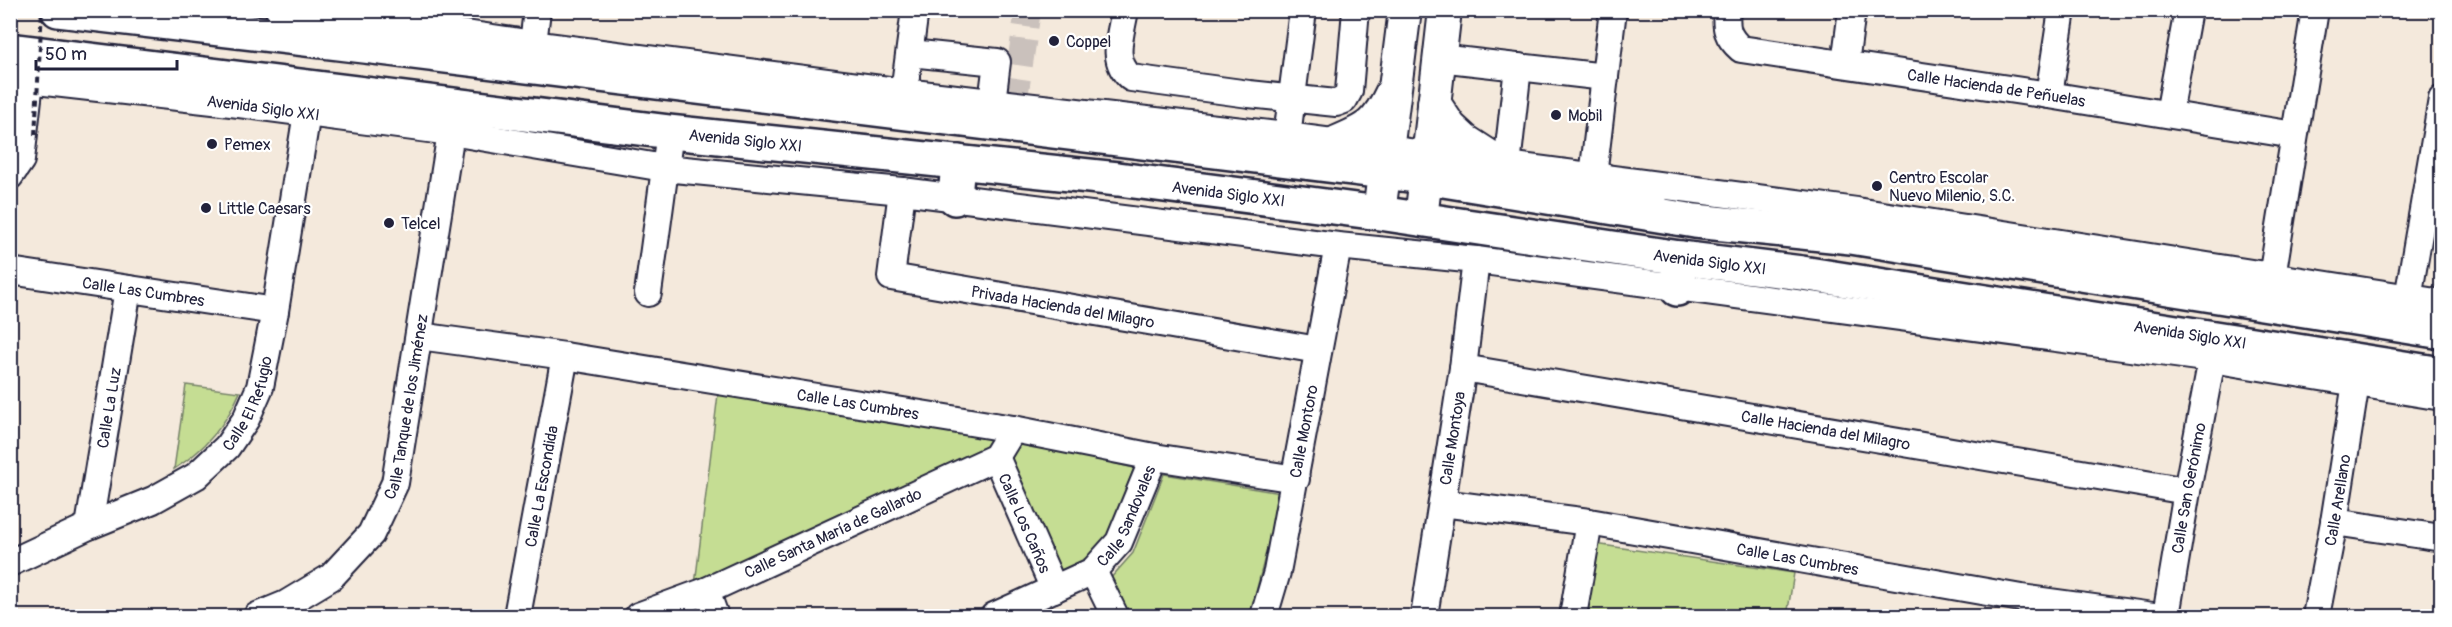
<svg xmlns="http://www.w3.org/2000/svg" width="2452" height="627" font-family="Pangolin,sans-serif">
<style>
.green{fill:#c5dd93;stroke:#748067;stroke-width:1.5}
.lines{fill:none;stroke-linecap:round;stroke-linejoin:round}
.minor-tunnel{stroke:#cac1bc;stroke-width:26;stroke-dasharray:26 13;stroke-linecap:butt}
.minor-casing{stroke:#22223b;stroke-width:30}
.major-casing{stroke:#22223b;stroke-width:36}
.highway-casing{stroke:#22223b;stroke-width:38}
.minor{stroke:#fff;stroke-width:26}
.major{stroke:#fff;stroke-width:32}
.highway{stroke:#fff;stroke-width:33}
.path-bridge{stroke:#22223b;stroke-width:4;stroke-dasharray:6 4.5;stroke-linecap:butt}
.poi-dot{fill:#22223b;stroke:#fff;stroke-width:2}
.labels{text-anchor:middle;stroke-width:4.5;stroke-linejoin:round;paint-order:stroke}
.poi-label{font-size:16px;fill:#22223b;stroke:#fff;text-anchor:start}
.street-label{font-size:16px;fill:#22223b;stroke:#fff}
</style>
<rect width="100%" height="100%" fill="#f4e9dc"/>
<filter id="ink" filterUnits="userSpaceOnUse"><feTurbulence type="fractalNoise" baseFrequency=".0167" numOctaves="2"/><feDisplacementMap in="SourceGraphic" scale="12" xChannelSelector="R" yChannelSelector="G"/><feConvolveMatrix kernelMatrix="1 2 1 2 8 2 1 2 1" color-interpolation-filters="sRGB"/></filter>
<g filter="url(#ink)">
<!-- green -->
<g class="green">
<path d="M 186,385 L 240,392 C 226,425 205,450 174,469 Z"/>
<path d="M 718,394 L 998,432 L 988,450 L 695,585 Z"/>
<path d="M 1019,441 L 1134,468 L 1109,534 L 1086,561 L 1062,573 L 1005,457 Z"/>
<path d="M 1164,474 L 1281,493 L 1250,616 L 1126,616 L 1109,580 L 1133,553 Z"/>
<path d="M 1595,544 L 1794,573 L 1787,616 L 1583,616 Z"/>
</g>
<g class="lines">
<!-- minor-tunnel -->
<path class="minor-tunnel" d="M 1014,104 L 1028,10"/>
<!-- minor casing -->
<g class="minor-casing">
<g id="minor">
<path d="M 279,10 L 385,22 L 533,44 L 904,92 L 1287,136 L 1857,211 L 2442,303"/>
<path d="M 1125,10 C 1121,35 1110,60 1131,78 L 1249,94 L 1336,103 L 1344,100 L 1349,91 L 1356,10"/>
<path id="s1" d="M 1727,10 C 1725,28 1727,37 1741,49 L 2049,95 L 2294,135"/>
<path d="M 533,44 L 537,10"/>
<path d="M 910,53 L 997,62 L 992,102"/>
<path d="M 1439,58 L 1605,77"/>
<path d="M 1845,64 L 1852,10"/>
<path id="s2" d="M 10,78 L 231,103 L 451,132 L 664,168 L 902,191 L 1338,246 L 1476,260 L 2212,359 L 2442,397"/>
<path d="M 904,92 L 915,10"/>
<path d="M 2049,95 L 2062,10"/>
<path d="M 2169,114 L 2188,10"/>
<path d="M 1287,136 L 1303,10"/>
<path d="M 1507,165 L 1518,67"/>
<path d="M 10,176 L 21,160 L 30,81"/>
<path d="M 1593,176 L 1613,10"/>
<path id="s3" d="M 902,191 L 891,277 L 1318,350"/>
<path id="s4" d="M 10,271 L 275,311"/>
<path d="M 2272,277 L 2315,10"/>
<path d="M 648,293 L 670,132"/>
<path d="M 2408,298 L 2442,99"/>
<path id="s5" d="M 419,336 L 565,356 L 1013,429 L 1154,457 L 1296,479"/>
<path id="s6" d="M 1463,368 L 2187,491"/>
<path id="s7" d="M 996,457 L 1054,589"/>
<path id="s8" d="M 1442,503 L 1589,522 L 2021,598 L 2153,616"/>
<path d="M 2334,522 L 2442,538"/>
<path id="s9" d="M 89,526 L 128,289"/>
<path id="s10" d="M 10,563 L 89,526 L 153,500 L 196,476 L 227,447 L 246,419 L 260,387 L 275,311 L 307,113"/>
<path d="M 1093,571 L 1115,616"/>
<path d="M 706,591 L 715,616"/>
<path id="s11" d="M 257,616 L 286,604 L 331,577 L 371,534 L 395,483 L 451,132"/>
<path id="s12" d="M 517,616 L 565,356"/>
<path id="s13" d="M 638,616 L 706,591 L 996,457 L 1013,429"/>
<path id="s14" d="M 994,616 L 1093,571 L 1119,542 L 1154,457"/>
<path id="s15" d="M 1264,616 L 1277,572 L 1338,246"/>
<path id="s16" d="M 1424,616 L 1463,368 L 1476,260"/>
<path d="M 1573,616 L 1589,522"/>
<path id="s17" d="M 2166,616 L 2187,491 L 2212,359"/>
<path id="s18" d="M 2316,616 L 2334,522 L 2356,383"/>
</g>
</g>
<!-- major casing -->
<g class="major-casing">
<g id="major">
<path d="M 1434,103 L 1450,127 L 1464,140 L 1501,164"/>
<path d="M 1337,142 C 1368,129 1377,124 1392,92"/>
<path d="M 1379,213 L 1405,10"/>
<path d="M 1421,219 L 1445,10"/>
</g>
</g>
<!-- highway casing -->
<g class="highway-casing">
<g id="highway">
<path d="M 58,10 L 381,48 L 1425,177 L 1695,221 L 1851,237 L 2442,332"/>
<path id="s19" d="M 10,50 L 670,132 L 1118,179 L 1379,213 L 1680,258 L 1802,273 L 2442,374"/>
<path d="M 1593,176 L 1649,201"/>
<path d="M 955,198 L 958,162"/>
<path d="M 1677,289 L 1680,258"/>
</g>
</g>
<!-- minor -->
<use href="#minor" class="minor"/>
<!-- major -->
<use href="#major" class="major"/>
<!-- highway -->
<use href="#highway" class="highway"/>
<!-- path-bridge -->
<path class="path-bridge" d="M 35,135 L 42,10"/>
</g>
</g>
<!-- markers -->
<g class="poi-dot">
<circle cx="1054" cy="41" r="6"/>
<circle cx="1556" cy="115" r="6"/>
<circle cx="212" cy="144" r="6"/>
<circle cx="1877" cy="186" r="6"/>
<circle cx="206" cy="208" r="6"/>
<circle cx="389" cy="223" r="6"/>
</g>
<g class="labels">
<!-- poi labels -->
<g class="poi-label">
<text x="1066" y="47">Coppel</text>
<text x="1568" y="121">Mobil</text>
<text x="224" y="150">Pemex</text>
<text x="1889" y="183">Centro Escolar<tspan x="1889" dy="18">Nuevo Milenio, S.C.</tspan></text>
<text x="218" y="214">Little Caesars</text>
<text x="401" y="229">Telcel</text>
</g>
<!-- street labels -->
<g class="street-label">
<text dy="6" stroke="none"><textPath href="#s1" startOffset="302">Calle Hacienda de Peñuelas</textPath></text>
<text dy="6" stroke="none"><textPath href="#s2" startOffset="255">Avenida Siglo XXI</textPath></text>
<text dy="6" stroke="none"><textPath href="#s19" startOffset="741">Avenida Siglo XXI</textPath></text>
<text dy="6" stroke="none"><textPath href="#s19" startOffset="1227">Avenida Siglo XXI</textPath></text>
<text dy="6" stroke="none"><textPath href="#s19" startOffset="1713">Avenida Siglo XXI</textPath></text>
<text dy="6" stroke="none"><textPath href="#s4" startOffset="135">Calle Las Cumbres</textPath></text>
<text dy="6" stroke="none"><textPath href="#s3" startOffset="261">Privada Hacienda del Milagro</textPath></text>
<text dy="6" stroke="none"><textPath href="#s19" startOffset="2199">Avenida Siglo XXI</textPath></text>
<text dy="6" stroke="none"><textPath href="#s10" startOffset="297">Calle El Refugio</textPath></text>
<text dy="6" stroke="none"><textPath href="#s5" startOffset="444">Calle Las Cumbres</textPath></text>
<text dy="6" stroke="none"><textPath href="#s11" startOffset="276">Calle Tanque de los Jiménez</textPath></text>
<text dy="6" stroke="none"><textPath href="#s9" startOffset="120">Calle La Luz</textPath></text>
<text dy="6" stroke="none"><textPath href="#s6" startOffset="368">Calle Hacienda del Milagro</textPath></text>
<text dy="6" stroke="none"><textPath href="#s15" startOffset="189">Calle Montoro</textPath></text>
<text dy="6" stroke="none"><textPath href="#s16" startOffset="180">Calle Montoya</textPath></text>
<text dy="6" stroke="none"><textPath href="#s12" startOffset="132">Calle La Escondida</textPath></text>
<text dy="6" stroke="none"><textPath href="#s17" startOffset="130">Calle San Gerónimo</textPath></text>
<text dy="6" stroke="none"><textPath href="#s18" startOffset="118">Calle Arellano</textPath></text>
<text dy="6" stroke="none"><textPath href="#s14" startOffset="174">Calle Sandovales</textPath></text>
<text dy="6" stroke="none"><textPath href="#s7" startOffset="72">Calle Los Caños</textPath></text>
<text dy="6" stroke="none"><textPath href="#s13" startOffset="212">Calle Santa María de Gallardo</textPath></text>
<text dy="6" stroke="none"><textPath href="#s8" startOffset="360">Calle Las Cumbres</textPath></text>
</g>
</g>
<!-- margin -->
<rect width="2452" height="627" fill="none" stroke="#fff" stroke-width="36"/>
<rect x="18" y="18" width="2416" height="591" fill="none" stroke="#22223b" stroke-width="2" filter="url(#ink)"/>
<!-- scale -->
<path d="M36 60v9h141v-9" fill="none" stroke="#22223b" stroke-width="3"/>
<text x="45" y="60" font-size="18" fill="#22223b" stroke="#ffffff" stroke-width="4.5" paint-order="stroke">50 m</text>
</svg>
